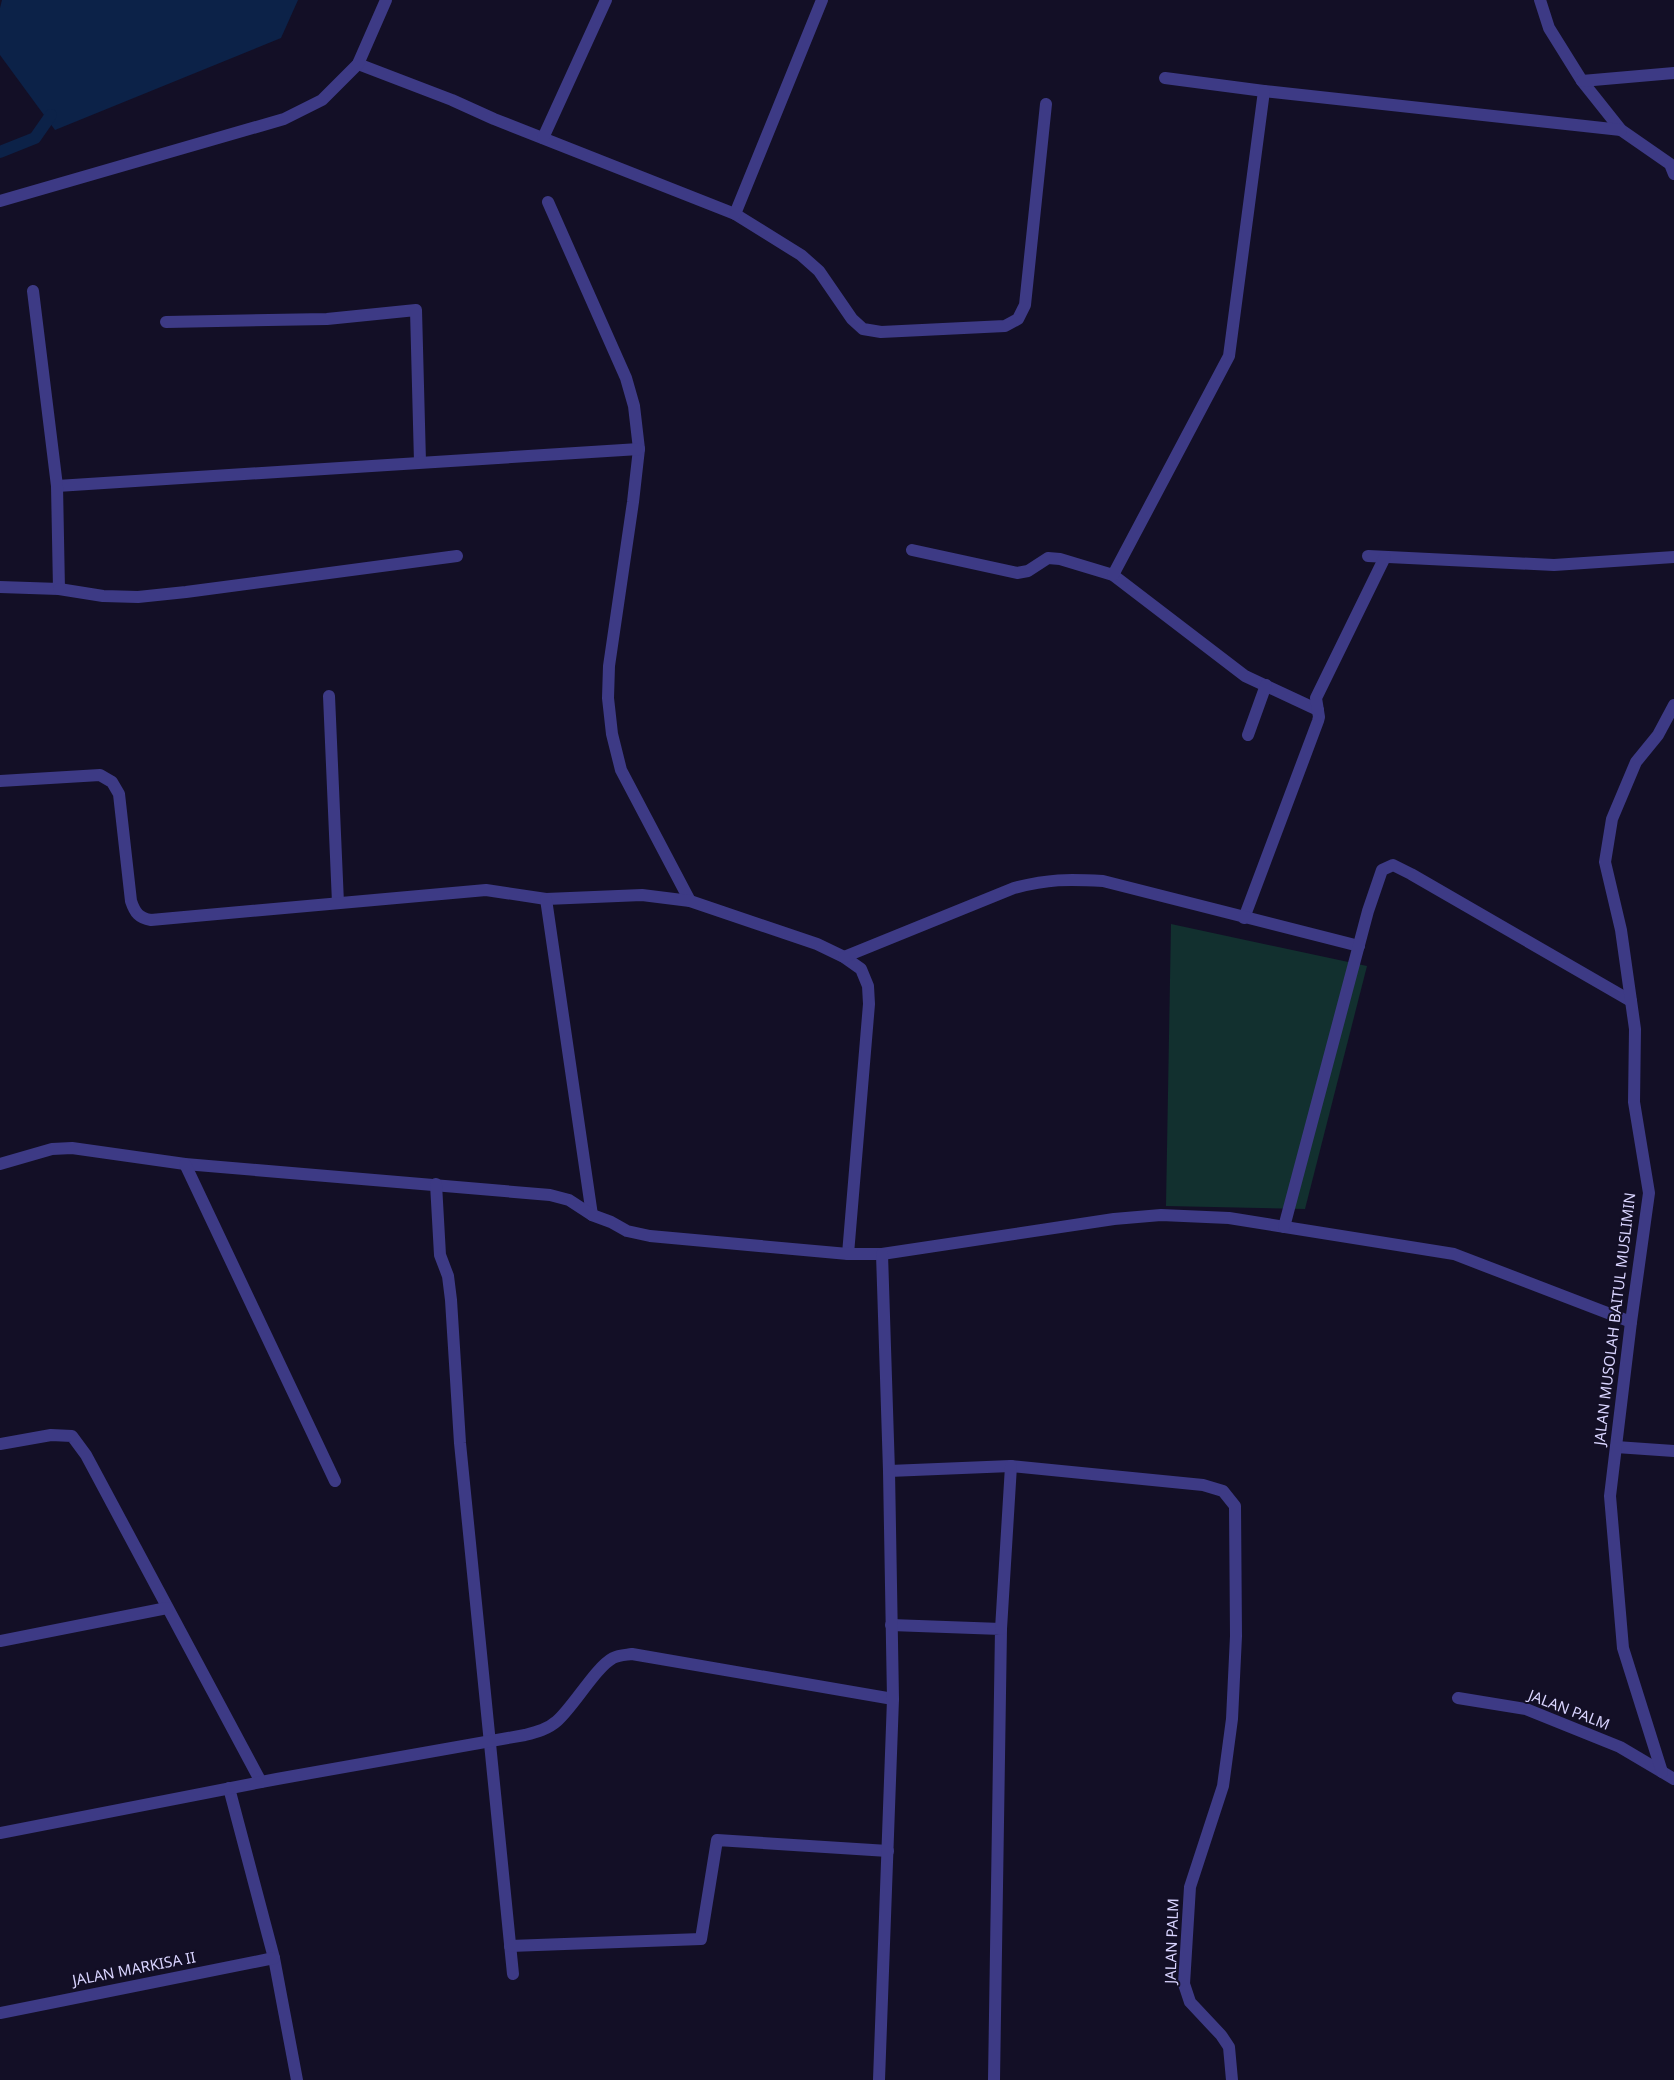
<svg xmlns="http://www.w3.org/2000/svg" width="1674" height="2080" font-family="'Noto Sans',sans-serif">
<style>
.green{fill:#12302f}
.water{fill:#0c2248}
.lines{fill:none;stroke-linecap:round;stroke-linejoin:round}
.stream{stroke:#0c2248;stroke-width:12}
.street{stroke:#3d3a85;stroke-width:12}
.labels{text-anchor:middle;stroke-width:4;stroke-linejoin:round;paint-order:stroke}
.street-label{font-size:15px;fill:#d9d4ff;stroke:#130f26}
</style>
<rect width="100%" height="100%" fill="#130f26"/>
<!-- green -->
<path class="green" d="M 1171,924 L 1367,966 L 1305,1209 L 1166,1206 Z"/>
<!-- water -->
<path class="water" d="M 2,0 L 298,0 L 281,38 L 55,130 L 0,55 L 0,8 Z"/>
<g class="lines">
<!-- stream -->
<path class="stream" d="M 0,152 L 35,138 L 51,115"/>
<!-- street -->
<g class="street">
<path d="M 1540,0 L 1549,28 L 1582,81 L 1621,130 L 1670,164 L 1674,174"/>
<path d="M 358,64 L 452,100 L 494,119 L 735,214 L 801,255 L 819,271 L 852,319 L 863,329 L 881,332 L 1005,326 L 1018,319 L 1025,305 L 1046,104"/>
<path d="M 1165,78 L 1264,91 L 1621,130"/>
<path d="M 1582,81 L 1674,73"/>
<path d="M 543,138 L 606,0"/>
<path d="M 0,201 L 284,119 L 322,100 L 358,64 L 386,0"/>
<path d="M 548,202 L 626,378 L 634,406 L 639,449 L 633,502 L 609,666 L 608,698 L 612,734 L 621,770 L 690,901"/>
<path d="M 735,214 L 822,0"/>
<path d="M 166,322 L 327,319 L 416,310 L 420,462"/>
<path d="M 57,486 C 251,475 445,460 639,449"/>
<path d="M 912,550 L 1017,573 L 1028,571 L 1048,558 L 1060,559 L 1113,575 L 1245,676 L 1318,710"/>
<path d="M 1368,556 L 1554,565 L 1674,557"/>
<path d="M 1113,575 L 1229,356 L 1264,91"/>
<path d="M 0,587 L 59,589 L 57,486 L 33,291"/>
<path d="M 59,589 L 103,596 L 138,597 L 186,592 L 457,556"/>
<path d="M 329,696 L 338,903"/>
<path d="M 1248,735 L 1266,685"/>
<path d="M 0,781 L 100,775 L 112,782 L 119,794 L 131,901 C 135,913 139,918 151,920 L 486,890 L 546,899 L 642,895 L 690,901 L 817,944 L 844,957 L 861,969 L 868,986 L 869,1004 L 848,1254"/>
<path d="M 546,899 L 592,1215"/>
<path d="M 1244,918 L 1318,721 L 1319,717 L 1316,698 L 1385,557"/>
<path d="M 844,957 L 1014,888 C 1049,879 1067,879 1103,881 L 1359,946"/>
<path d="M 0,1164 L 52,1149 L 72,1148 L 185,1164 L 550,1195 L 569,1200 L 592,1215 L 611,1222 L 627,1231 L 650,1236 L 848,1254 L 882,1254 L 1114,1219 L 1161,1215 L 1229,1218 L 1454,1254 L 1631,1322"/>
<path d="M 185,1164 L 335,1481"/>
<path d="M 436,1184 L 440,1255 L 448,1276 L 451,1300 L 460,1443 L 513,1974"/>
<path d="M 1284,1227 L 1368,911 L 1382,870 L 1393,865 L 1411,874 L 1631,1001"/>
<path d="M 0,1444 L 51,1435 L 72,1436 L 86,1455 L 261,1782"/>
<path d="M 1616,1447 L 1674,1451"/>
<path d="M 889,1471 L 1011,1466 L 1203,1485 L 1223,1491 L 1235,1506 L 1236,1636 L 1232,1719 L 1223,1786 L 1190,1887 L 1184,1984 L 1190,2002 L 1221,2035 L 1229,2047 L 1232,2080"/>
<path d="M 891,1625 L 1001,1629 L 994,2080"/>
<path d="M 1001,1629 L 1011,1466"/>
<path d="M 0,1641 L 167,1608"/>
<path d="M 1458,1698 L 1526,1709 L 1620,1747 L 1674,1779"/>
<path d="M 1662,1772 L 1623,1648 L 1610,1496 L 1631,1322 L 1649,1193 L 1634,1102 L 1635,1029 L 1621,930 L 1605,862 L 1612,819 L 1636,762 L 1658,735 L 1674,705"/>
<path d="M 229,1788 L 274,1958 L 297,2080"/>
<path d="M 0,1833 L 277,1779 L 525,1735 C 537,1732 548,1729 557,1721 C 574,1706 596,1667 613,1658 C 619,1655 626,1655 632,1654 L 893,1699"/>
<path d="M 510,1946 L 701,1939 L 717,1840 L 888,1851"/>
<path d="M 0,2013 L 274,1958"/>
<path d="M 879,2080 L 893,1699 L 889,1471 L 882,1254"/>
</g>
</g>
<g class="labels">
<!-- street labels -->
<g class="street-label">
<text transform="translate(1615 1319) rotate(-83)" y="5">JALAN MUSOLAH BAITUL MUSLIMIN</text>
<text transform="translate(1569 1710) rotate(21)" y="5">JALAN PALM</text>
<text transform="translate(1172 1941) rotate(-88)" y="5">JALAN PALM</text>
<text transform="translate(134 1969) rotate(-11)" y="5">JALAN MARKISA II</text>
</g>
</g>
</svg>
